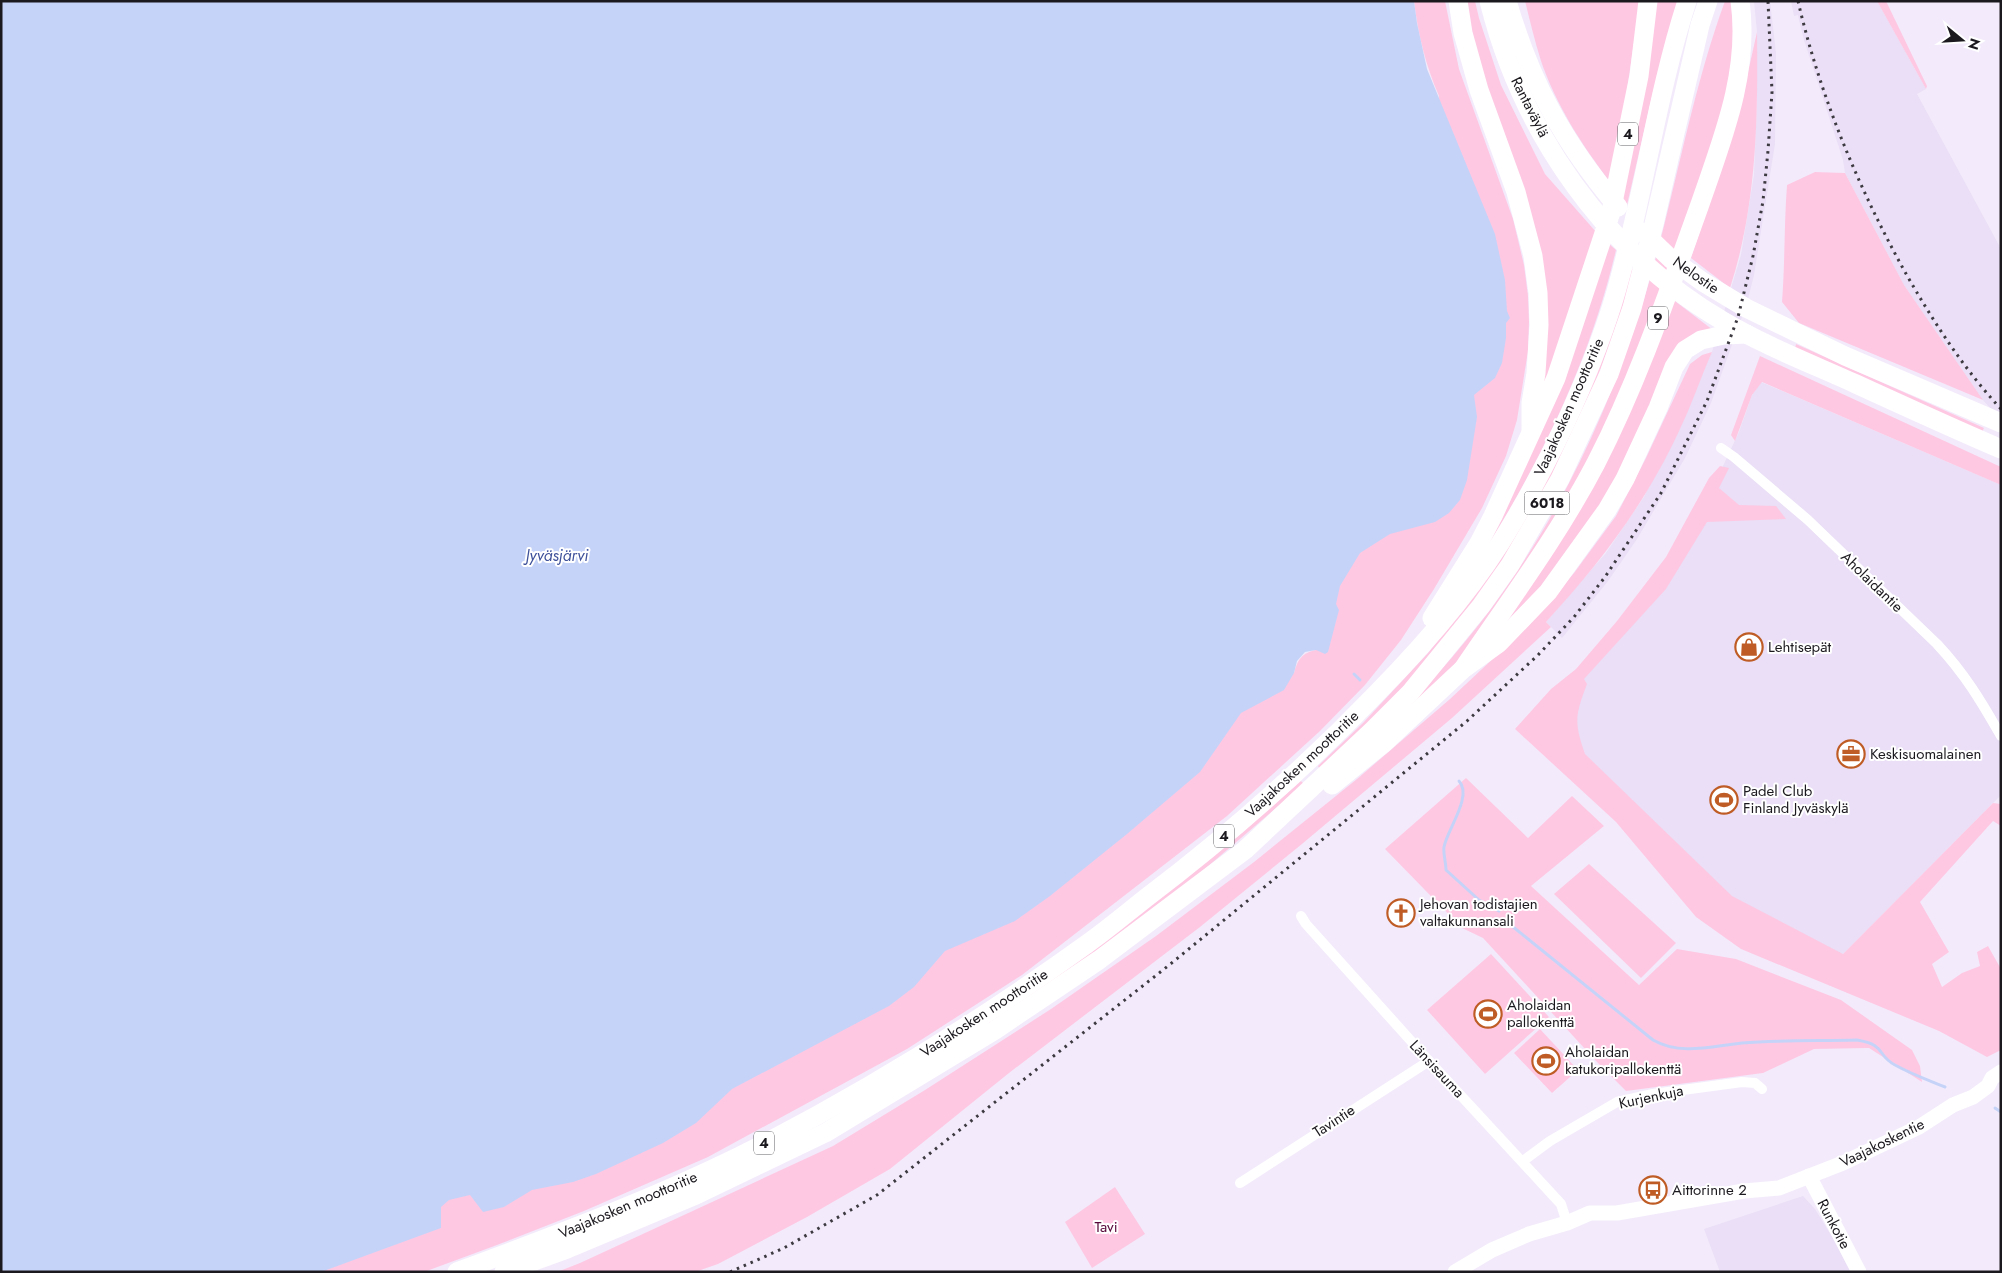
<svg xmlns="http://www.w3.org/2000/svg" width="2002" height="1273" font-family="Jost,sans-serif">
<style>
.built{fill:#eadff6}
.green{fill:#fec8e3}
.water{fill:#c6d3f8}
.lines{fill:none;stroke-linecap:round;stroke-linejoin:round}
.stream{stroke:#c6d3f8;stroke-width:3}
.street{stroke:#fff;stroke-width:10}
.secondary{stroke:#fff;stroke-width:15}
.highway{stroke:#fff;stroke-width:19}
.rail{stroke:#3d3940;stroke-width:3;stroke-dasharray:2.5 5;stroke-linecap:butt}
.labels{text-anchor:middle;stroke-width:4;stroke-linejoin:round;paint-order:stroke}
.shield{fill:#fff;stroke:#605e62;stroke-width:1}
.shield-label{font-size:14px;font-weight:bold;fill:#1c191e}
.street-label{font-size:15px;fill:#1c191e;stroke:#fff}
.poi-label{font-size:15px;fill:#1c191e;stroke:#fff;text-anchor:start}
.park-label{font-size:15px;fill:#58093b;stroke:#fff}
.water-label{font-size:16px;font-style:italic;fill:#3e519a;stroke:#fff}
</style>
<rect width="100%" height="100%" fill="#f3ebfb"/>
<!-- built -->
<g class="built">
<path d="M 1754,1 L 1770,1 L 1776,53 L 1775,144 L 1754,275 L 1747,303 L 1711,403 L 1685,458 L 1637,539 L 1608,581 L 1562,638 L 1546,622 L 1606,553 L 1644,497 L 1712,352 L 1741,255 L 1754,175 L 1757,100 L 1757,32 Z"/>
<path d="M 1791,1 L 1877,1 L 1926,89 L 1917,94 L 2001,249 L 2001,420 L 1983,400 L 1904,285 L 1845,173 L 1843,160 L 1804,40 L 1799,20 L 1798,15 L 1794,16 Z"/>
<path d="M 1761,382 L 2001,485 L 2001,795 L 1843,954 L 1718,907 L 1539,718 L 1665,565 L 1708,498 L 1739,432 L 1752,395 Z"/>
<path d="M 1803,1196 L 1815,1209 L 1853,1271 L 1720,1272 L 1704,1229 Z"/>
</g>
<!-- green -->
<g class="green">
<path d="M 1414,1 L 1445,1 L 1459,69 L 1513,219 L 1524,265 L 1528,296 L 1529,322 L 1528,351 L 1517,420 L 1506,456 L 1482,508 L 1434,589 L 1401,640 L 1365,685 L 1320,731 L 1227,816 L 1022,975 L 907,1049 L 708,1157 L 584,1211 L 497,1245 L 424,1272 L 31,1272 L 1294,673 C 1298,659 1302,653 1316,650 L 1439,96 C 1426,66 1418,35 1414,1 Z"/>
<path d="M 1464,1 L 1475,1 L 1479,18 L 1501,85 L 1545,174 L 1597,233 L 1539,403 L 1545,324 Z"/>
<path d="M 1525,1 L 1640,1 L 1621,131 L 1610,182 C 1582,145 1556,105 1541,61 C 1535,42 1530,21 1525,1 Z"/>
<path d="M 1654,1 L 1678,1 L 1653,92 L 1627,205 L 1618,195 Z"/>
<path d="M 1725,1 L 1731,1 L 1736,25 L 1726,110 L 1627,381 L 1563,512 L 1475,641 L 1439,683 L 1397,719 C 1434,678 1471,638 1503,592 C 1563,507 1608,411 1640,312 C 1673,209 1688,102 1725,1 Z"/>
<path d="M 1877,1 L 1886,1 L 1927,86 L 1926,89 Z"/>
<path d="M 1757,32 C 1758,118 1757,205 1730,288 L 1691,258 L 1738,117 Z"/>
<path d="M 1815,172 L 1845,173 L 1904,285 L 1983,400 L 1799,323 L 1782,302 C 1785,263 1784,224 1787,185 Z"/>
<path d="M 1607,242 L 1616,250 C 1591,356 1544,455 1487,547 Z"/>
<path d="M 1630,268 L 1634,270 C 1599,391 1545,507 1469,608 C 1427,666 1373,720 1320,769 L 1318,766 L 1363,723 L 1428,653 L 1486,578 Z"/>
<path d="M 1671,298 L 1713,330 L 1700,334 L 1619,476 L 1556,572 L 1493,635 L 1516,607 Z"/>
<path d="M 1796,344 L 1984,428 L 1982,432 L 1795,349 Z"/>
<path d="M 1712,352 C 1701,377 1692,404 1680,429 C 1646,503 1601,562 1546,622 L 1551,627 L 1452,718 L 1302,844 L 1200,927 L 1009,1073 L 890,1169 L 807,1217 L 718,1264 L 695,1272 L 557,1272 L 580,1263 L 833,1146 L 925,1090 L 1051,1009 L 1156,936 L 1254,862 L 1357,779 L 1450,699 L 1528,626 L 1574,573 L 1616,516 L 1646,458 L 1690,364 L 1702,355 Z"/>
<path d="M 1760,356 L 2001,467 L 2001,485 L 1762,382 L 1752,395 L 1735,441 L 1731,435 Z"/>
<path d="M 1720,466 L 1729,468 L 1719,488 L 1739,505 L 1776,506 L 1786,519 L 1707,522 L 1666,589 L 1584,679 L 1587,684 C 1575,716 1574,722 1585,754 L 1732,896 L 1843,954 L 1993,803 L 2001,804 L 2001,826 L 1993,821 L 1920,902 L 1949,952 L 1932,964 L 1942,987 L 1962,973 L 1980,966 L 1977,952 L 1988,946 L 2001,969 L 2001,1050 L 1987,1057 L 1939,1031 L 1741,949 L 1696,917 L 1616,822 L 1515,729 L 1551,689 L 1576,669 L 1617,621 L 1666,557 L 1709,478 Z"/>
<path d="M 1466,778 L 1528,838 L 1572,796 L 1604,826 L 1531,886 L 1639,985 L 1677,949 L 1736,959 L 1841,1000 L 1912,1050 L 1920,1066 L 1922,1082 L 1869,1048 L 1814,1049 L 1763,1073 L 1626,1091 L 1597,1062 L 1483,938 L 1462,928 L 1385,849 Z"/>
<path d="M 1301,781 L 1304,784 L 1199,874 L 1092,954 L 990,1024 L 986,1022 L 1238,836 Z"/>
<path d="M 1589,864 L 1676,943 L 1641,978 L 1554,894 Z"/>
<path d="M 1491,954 L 1549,1017 L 1485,1074 L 1427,1010 Z"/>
<path d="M 1540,1029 L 1578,1070 L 1552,1093 L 1514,1053 Z"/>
<path d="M 1115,1187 L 1145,1234 L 1092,1268 L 1065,1222 Z"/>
</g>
<!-- water -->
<path class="water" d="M 1,1 L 1414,1 L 1417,23 L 1427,69 L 1495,234 L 1505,280 L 1507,311 L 1510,318 L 1506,323 L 1506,338 L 1502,363 L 1495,378 L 1474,395 L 1477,417 L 1467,480 L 1460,500 L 1449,513 L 1435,522 L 1390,534 L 1360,553 L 1340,586 L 1336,604 L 1339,610 L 1328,652 L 1325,654 L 1316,650 L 1305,652 L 1297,661 L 1294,673 L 1284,690 L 1241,713 L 1200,772 L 1127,834 L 1050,896 L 1015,921 L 945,951 L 914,987 L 889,1006 L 732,1089 L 696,1123 L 663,1143 L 596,1174 L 573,1182 L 532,1190 L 504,1207 L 483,1212 L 470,1195 L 449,1200 L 441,1207 L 441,1228 L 321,1272 L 1,1272 Z"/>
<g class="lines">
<!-- stream -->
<g class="stream">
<path d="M 1354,674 L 1360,680"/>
<path d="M 1459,781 C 1473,796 1447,830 1444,847 C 1443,853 1446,863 1446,870 L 1479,900 L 1499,911"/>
<path d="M 1507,922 L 1653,1040 C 1681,1056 1712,1046 1742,1043 C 1780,1040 1819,1041 1857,1040 C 1887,1045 1876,1055 1895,1065 C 1911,1074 1928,1080 1945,1087"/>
<path d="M 1995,1108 L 2001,1112"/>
</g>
<!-- street -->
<g class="street">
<path d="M 1721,448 L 1734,457 L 1808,520 L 1937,644 C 1965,674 1981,701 2001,736"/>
<path d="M 1301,916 L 1306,924 L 1429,1061 L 1561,1204 L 1567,1223"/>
<path d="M 1523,1161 L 1550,1141 L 1617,1102 L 1653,1094 L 1742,1082 L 1755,1083 L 1762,1089"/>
<path d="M 1240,1183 L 1429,1061"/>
</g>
<!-- secondary -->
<g class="secondary">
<path d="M 1809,1176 L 1859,1272"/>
<path d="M 1455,1272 L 1492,1250 L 1529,1234 L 1567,1223 L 1590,1213 L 1617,1213 L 1744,1191 L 1779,1188 L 1843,1163 L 1919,1127 L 1953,1105 L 1973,1097 L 1988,1086 L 1992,1078 L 2001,1072"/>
</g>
<!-- highway -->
<g class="highway">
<path d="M 1458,1 L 1463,33 L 1479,90 L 1516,192 L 1533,256 L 1538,293 L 1539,325 L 1536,373 L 1531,403 L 1531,430"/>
<path d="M 1489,1 C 1522,133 1605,252 1723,321 C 1765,346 1812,364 1856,384 C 1904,406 1952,428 2001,449"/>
<path d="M 1507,1 C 1531,83 1563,142 1618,207"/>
<path d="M 1643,232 L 1671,259 L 1703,282 L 1746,308 L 1845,356 L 2001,423"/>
<path d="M 1432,618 L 1479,543 L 1493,516 L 1556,378 L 1611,212 L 1639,76 L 1648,1"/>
<path d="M 1463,669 C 1509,601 1558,536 1596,463 C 1638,381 1668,293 1699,207 C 1722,140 1750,73 1740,1"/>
<path d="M 1332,785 L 1384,743 L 1463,669 L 1499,643 L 1548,592 L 1607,510 L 1625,479 L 1658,408 L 1674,367 L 1685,350 L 1701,340 L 1724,335 L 1747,334"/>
<path d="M 457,1272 C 559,1234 662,1196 760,1146 C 874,1087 983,1019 1087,944 C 1108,929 1127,913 1146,898 C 1229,835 1306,767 1378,692 C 1428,641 1476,586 1512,524 C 1531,492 1549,458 1565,424 C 1583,385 1600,344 1613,302 C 1643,203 1655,100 1687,1"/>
<path d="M 504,1272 L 567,1249 L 696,1195 L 825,1133 L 995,1030 L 1099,960 L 1245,850 L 1372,731 L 1410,693 L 1481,606 L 1510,565 L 1560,479 L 1609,374 L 1632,308 L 1654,224 L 1700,25 L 1708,1"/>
</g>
<!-- rail -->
<g class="rail">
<path d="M 1798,1 C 1820,96 1858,187 1905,272 C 1933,321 1963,368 2001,409"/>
<path d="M 730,1272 L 784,1248 L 877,1195 L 1168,966 L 1467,721 L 1538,655 L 1574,617 L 1605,577 L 1661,493 L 1707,401 L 1738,317 L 1753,256 L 1763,201 L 1768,151 L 1772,92 L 1768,1"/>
</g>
</g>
<!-- icons -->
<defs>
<g id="shop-ring" transform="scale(1.4375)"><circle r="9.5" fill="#fff" stroke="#bf5c25" stroke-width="1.5"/><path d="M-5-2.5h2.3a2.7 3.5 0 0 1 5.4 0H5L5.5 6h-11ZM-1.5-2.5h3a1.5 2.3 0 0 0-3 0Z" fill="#bf5c25"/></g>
<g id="office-ring" transform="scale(1.4375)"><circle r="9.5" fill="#fff" stroke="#bf5c25" stroke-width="1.5"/><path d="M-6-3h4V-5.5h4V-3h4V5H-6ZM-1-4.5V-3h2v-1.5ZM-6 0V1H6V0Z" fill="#bf5c25"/></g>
<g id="stadium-ring" transform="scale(1.4375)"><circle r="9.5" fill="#fff" stroke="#bf5c25" stroke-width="1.5"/><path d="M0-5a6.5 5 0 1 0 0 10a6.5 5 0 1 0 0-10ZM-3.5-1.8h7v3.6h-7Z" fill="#bf5c25"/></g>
<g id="church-ring" transform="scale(1.4375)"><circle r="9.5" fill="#fff" stroke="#bf5c25" stroke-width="1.5"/><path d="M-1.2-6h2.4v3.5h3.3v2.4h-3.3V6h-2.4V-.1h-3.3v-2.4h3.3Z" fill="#bf5c25"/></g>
<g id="bus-ring" transform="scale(1.4375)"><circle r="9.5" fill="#fff" stroke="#bf5c25" stroke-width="1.5"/><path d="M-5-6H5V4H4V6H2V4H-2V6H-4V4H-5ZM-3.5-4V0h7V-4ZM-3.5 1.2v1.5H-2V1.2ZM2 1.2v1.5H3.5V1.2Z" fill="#bf5c25"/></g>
</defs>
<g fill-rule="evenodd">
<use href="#shop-ring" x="1749" y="647"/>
<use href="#office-ring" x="1851" y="754"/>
<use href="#stadium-ring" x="1724" y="800"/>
<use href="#church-ring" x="1401" y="913"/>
<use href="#stadium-ring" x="1488" y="1014"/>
<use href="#stadium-ring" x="1546" y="1061"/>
<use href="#bus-ring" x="1653" y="1190"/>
</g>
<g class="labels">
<!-- shield labels -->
<g class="shield">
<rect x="1618" y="122.5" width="20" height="23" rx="4"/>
<rect x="1648" y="306.5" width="20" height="23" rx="4"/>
<rect x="1524.5" y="491.5" width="45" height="23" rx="4"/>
<rect x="1214" y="824.5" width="20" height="23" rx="4"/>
<rect x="754" y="1131.5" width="20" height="23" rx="4"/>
</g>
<g class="shield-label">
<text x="1628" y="139">4</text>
<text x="1658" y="323">9</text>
<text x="1547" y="508">6018</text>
<text x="1224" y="841">4</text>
<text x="764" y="1148">4</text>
</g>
<!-- street labels -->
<g class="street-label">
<text transform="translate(1530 107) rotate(63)" y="5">Rantaväylä</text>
<text transform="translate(1696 275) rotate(35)" y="5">Nelostie</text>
<text transform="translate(1569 407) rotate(-66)" y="5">Vaajakosken moottoritie</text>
<text transform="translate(1872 582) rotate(44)" y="5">Aholaidantie</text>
<text transform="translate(1302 764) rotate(-43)" y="5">Vaajakosken moottoritie</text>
<text transform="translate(984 1013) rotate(-33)" y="5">Vaajakosken moottoritie</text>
<text transform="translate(1437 1069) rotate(47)" y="5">Länsisauma</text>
<text transform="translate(1651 1097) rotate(-12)" y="5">Kurjenkuja</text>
<text transform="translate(1334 1121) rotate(-33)" y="5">Tavintie</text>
<text transform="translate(1882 1143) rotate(-26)" y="5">Vaajakoskentie</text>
<text transform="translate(628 1205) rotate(-23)" y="5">Vaajakosken moottoritie</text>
<text transform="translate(1834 1224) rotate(62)" y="5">Runkotie</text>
</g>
<!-- poi labels -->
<g class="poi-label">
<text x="1768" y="652">Lehtisepät</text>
<text x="1870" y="759">Keskisuomalainen</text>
<text x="1743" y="796">Padel Club<tspan x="1743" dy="17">Finland Jyväskylä</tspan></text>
<text x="1420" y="909">Jehovan todistajien<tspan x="1420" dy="17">valtakunnansali</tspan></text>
<text x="1507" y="1010">Aholaidan<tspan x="1507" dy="17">pallokenttä</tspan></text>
<text x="1565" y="1057">Aholaidan<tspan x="1565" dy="17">katukoripallokenttä</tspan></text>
<text x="1672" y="1195">Aittorinne 2</text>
</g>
<!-- park labels -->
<g class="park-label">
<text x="1106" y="1232">Tavi</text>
</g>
<!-- water labels -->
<g class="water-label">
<text x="557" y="561">Jyväsjärvi</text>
</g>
</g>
<!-- border -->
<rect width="2002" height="1273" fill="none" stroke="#1c191e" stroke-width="5"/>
<!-- north arrow -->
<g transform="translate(1962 40) rotate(108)" stroke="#ffffff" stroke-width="4" paint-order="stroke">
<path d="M0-4L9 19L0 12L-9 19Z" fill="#1c191e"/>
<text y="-8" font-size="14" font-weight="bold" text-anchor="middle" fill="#1c191e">N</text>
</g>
</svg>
